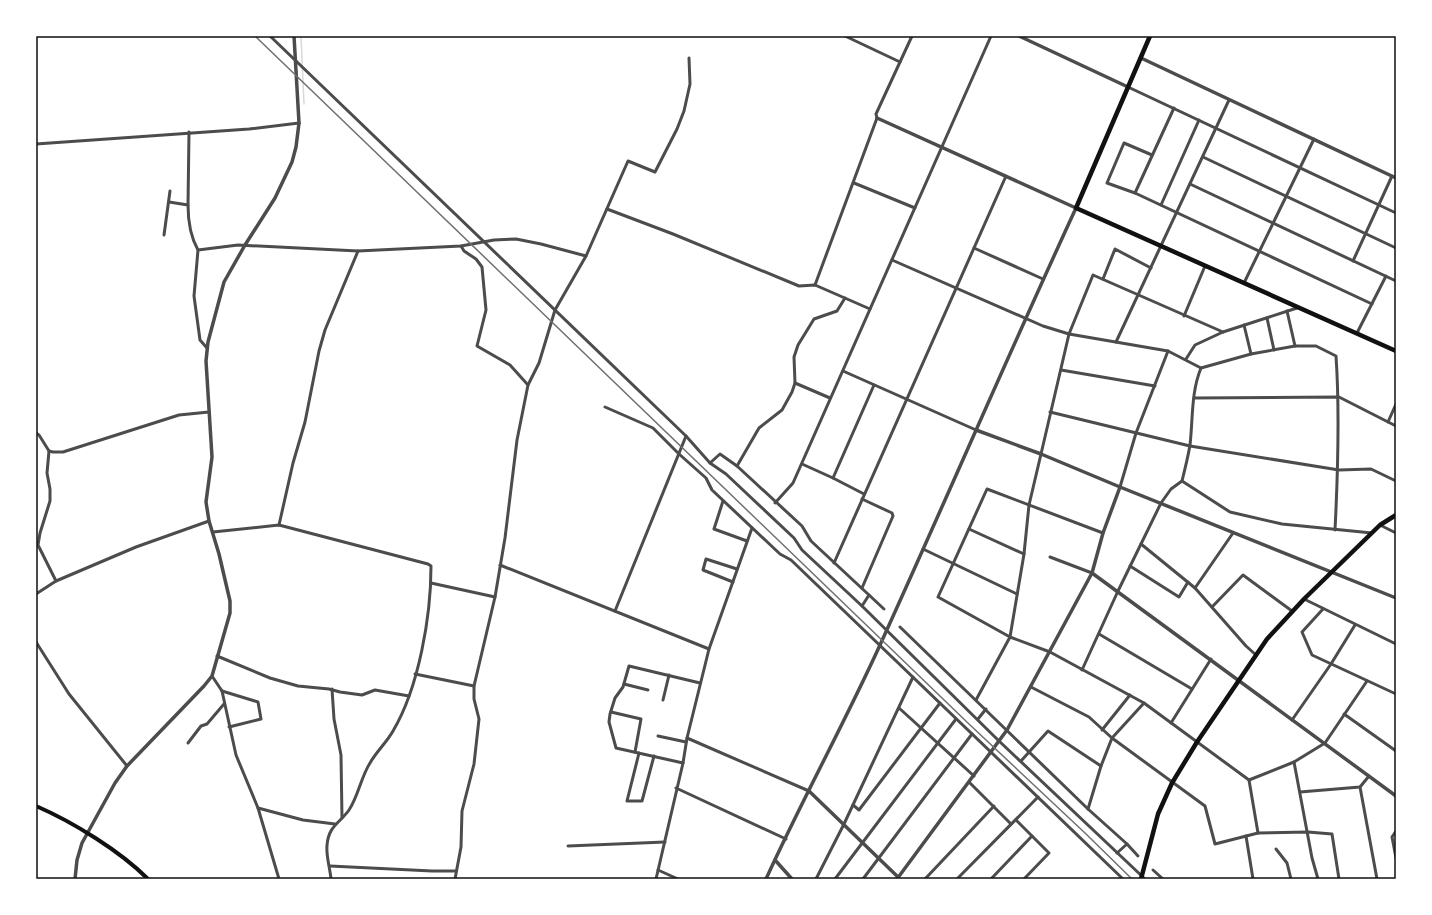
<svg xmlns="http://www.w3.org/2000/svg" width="1432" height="915" font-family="Commissioner,sans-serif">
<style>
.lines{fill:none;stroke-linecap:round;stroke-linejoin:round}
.stream{stroke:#d9d9d9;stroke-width:1.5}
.minor{stroke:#4c4c4c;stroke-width:3}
.tertiary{stroke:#4c4c4c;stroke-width:3.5}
.secondary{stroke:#111;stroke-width:4}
.primary{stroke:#111;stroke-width:4.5}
.rail{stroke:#707070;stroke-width:1.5}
.neatline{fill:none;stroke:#111;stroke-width:1.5}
</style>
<rect width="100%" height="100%" fill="#fff"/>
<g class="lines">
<!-- stream -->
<path class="stream" d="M 301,36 L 304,104"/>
<!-- minor -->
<g class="minor">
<path d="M 270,36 L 686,436 L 710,463 L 726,474 L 794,538 L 802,550 L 862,606 L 999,741 L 1145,879"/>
<path d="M 845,36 L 900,62"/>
<path d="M 1128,87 L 1396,213"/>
<path d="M 1174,108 L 1135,193 L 1372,304"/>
<path d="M 36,144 L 249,129 L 299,123"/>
<path d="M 1203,157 L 1396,248"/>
<path d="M 854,183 L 915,208"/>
<path d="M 1190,184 L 1396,281"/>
<path d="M 1135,193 L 1107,183 L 1124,143 L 1152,155"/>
<path d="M 169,202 L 188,205 C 188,221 190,236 198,250"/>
<path d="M 188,205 L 189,132"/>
<path d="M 1161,205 L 1199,120"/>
<path d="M 607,209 L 673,234 L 799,286 L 815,285 L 870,309"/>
<path d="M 164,235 L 170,191"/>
<path d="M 461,246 L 464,251 L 476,259 L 482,267 L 486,310 L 477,346 L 510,365 L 528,385"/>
<path d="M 974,248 L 1043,279"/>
<path d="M 892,260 L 1043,326 L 1069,334 L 1168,351 L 1201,368"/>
<path d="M 1353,261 L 1392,176"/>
<path d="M 1103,279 L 1115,249 L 1151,268"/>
<path d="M 1244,283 L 1314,139"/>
<path d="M 815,285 L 877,118 L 876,114 L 912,36"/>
<path d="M 1287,311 L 1295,346"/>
<path d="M 1184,316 L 1205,266"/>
<path d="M 1267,318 L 1274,350"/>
<path d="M 1244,325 L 1251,354"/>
<path d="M 1357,333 L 1386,276"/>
<path d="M 1116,342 L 1229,100"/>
<path d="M 207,348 L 200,340 L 194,296 L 198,250 L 238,245 L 358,251 L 461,246 L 494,240 L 516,239 L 541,244 L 586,256"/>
<path d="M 1186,359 L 1195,345 L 1223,332 L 1297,308"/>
<path d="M 1061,370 L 1155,386"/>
<path d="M 843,371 L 976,430"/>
<path d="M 795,383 L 830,398"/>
<path d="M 1194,398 L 1339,397 L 1396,426"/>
<path d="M 605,407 L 653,428 L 679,454 L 706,478 L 712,490 L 780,554 L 791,560 L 1123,879"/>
<path d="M 1050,412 L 1190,446 L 1339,470 L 1371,469 L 1396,481"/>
<path d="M 1388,422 L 1396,404"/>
<path d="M 36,433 L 39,435 L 49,451 L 47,473 L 50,489 L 50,501 L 40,533 L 38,545 L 56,581"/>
<path d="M 49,451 L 53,452 L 63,452 L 179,415 L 209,412"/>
<path d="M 710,463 L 720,454 L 737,466 L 802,526 L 811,541 L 869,595 L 862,606"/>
<path d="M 802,464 L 833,478 L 864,494"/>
<path d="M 737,466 L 759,428 L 782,410 L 792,392 L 795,383 L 794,357 L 798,345 L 814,319 L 837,311 L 845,298"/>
<path d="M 833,478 L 874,385"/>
<path d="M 1182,481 L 1230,512 L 1282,524 L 1372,533"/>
<path d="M 1120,487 L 1136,433 L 1168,351"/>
<path d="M 723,501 L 714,529 L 747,541"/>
<path d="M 775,503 L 793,483 L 991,36"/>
<path d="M 279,525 L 293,463 L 305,422 L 319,351 L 325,330 L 358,251"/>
<path d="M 1380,525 L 1396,533"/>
<path d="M 969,529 L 1024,554"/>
<path d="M 213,532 L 279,525 L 428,564 L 431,566 C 431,616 419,687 393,731 C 387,742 376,752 370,763 C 361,777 358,797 349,810 C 340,823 328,826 327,846 C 326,856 330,868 331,879"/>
<path d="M 1103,533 L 987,489 L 938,597 L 1010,637 L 1050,652 L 1144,703 L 1249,780 L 1258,833"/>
<path d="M 1141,544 L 1195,588 L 1246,646 L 1256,655"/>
<path d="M 923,549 L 1017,594"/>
<path d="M 1050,557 L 1092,573"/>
<path d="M 834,563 L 1006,176"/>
<path d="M 500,565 L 709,649"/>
<path d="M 1130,566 L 1179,597 L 1188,582"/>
<path d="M 733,582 L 703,570 L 706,559 L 737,569"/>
<path d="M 431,583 L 495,597"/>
<path d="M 862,588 L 893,516 L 892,513 L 862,499"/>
<path d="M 1195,588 L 1233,533"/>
<path d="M 36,594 L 56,581 L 136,547 L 209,521"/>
<path d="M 869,595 L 884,609"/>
<path d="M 1304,599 L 1396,644"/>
<path d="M 1212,607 L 1243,575 L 1292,611"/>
<path d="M 1323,609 L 1302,632 L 1312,655 L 1396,694"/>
<path d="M 615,611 L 686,436"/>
<path d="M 900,627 L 1088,809 L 1127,844 L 1117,853"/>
<path d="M 1099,634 L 1192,689"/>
<path d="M 36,642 L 69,694 L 127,766"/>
<path d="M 217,656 L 270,678 L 298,686 L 329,689 L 340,692 L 362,695 L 375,690 L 409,696"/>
<path d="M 1082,670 L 1118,591 L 1161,503 L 1171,489 L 1182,481 C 1185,469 1188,457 1190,445 C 1193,419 1191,392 1201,368 L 1251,354 L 1295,346 L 1316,346 L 1336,356 C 1340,414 1338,471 1335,530"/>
<path d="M 415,674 L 474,686"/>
<path d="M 212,676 L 222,691 L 236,755 L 258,808 L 279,879"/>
<path d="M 624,684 L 648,690"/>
<path d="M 1031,687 L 1089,717 L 1112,738 L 1205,806 L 1215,844 L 1258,833 L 1308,832 L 1332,834 L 1339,879"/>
<path d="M 332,689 L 334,719 L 341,755 L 342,818"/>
<path d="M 222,691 L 258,702 L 261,719 L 229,727"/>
<path d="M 663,700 L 669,675"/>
<path d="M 976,700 L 1010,637 L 1024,554 L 1029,505 L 1041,454 L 1069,334 L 1093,275 L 1223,332"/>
<path d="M 899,708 L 974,776"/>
<path d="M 611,712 L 641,719 L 635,752"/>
<path d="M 1344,714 L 1396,751"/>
<path d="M 978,719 L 986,709"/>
<path d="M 1292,720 L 1331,664 L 1355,625"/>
<path d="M 1171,723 L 1211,659"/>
<path d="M 1102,730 L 1130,695"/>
<path d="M 658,736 L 686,742"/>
<path d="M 687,738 L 809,791"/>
<path d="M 188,743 L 201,726 L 207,724 L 224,704"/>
<path d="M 639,753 L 627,801 L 642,801 L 654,756"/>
<path d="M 1021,761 L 1048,731 L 1101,766"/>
<path d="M 1294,762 L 1312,858 L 1318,879"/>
<path d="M 683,763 L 616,748 L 609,722 L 610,714 L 615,698 L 623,687 L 629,666 L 700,683"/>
<path d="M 1249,780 L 1294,762 L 1325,743 L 1367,681"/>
<path d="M 969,782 L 1011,824"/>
<path d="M 1360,787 L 1377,879"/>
<path d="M 676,788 L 786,839"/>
<path d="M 1300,792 L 1360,787 L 1369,776"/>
<path d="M 853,805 L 859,810 L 940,703"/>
<path d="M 258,808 L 303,820 L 335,824"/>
<path d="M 1088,809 L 1101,766 L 1112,738 L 1144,703"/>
<path d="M 1016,820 L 1049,853 L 1024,879"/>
<path d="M 1396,831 L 1392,837 L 1396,858"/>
<path d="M 1246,836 L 1253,879"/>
<path d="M 1127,844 L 1138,856"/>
<path d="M 568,846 L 665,842"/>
<path d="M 1276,849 L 1287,863 L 1291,879"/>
<path d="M 330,866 L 432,871 L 456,871"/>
<path d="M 658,870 L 678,879"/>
<path d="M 1153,870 L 1163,879"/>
<path d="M 455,879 L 461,847 L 462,811 L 474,764 L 479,719 L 474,699 L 474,686 L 495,597 L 505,538 L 517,440 L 528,385 L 539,363 L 555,310 L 586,256 L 628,161 L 655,172 L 677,129 L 684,111 L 690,84 L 689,58"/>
<path d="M 656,879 L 683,763 L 687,738 L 709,649 L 752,528"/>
<path d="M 816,879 L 844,824 L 913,677"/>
<path d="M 835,879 L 956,719"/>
<path d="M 863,879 L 972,734"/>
<path d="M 925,879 L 994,806"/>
<path d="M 957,879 L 1038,797"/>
<path d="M 991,879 L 1032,836"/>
</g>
<!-- tertiary -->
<g class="tertiary">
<path d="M 1019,36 L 1128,87"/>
<path d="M 1141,58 L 1396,178"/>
<path d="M 976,430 L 1041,454 L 1120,487 L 1103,533 L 1092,573 L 1396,796"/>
<path d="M 1120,487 L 1396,598"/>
<path d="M 809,791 L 898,877"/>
<path d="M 775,860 L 792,879"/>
<path d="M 75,879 L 77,860 L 82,843 L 115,783 L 127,766 L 204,686 L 212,676 L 230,613 L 230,601 L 219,554 L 209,521 L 206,502 L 212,457 L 206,361 L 208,342 L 224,282 L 245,245 L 275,198 L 292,162 L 296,147 L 299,123 L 294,36"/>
<path d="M 766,879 C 802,800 844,724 880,645 C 946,500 1009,353 1076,208 L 877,118"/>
<path d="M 897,879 L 1007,730 L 1092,573"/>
</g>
<!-- secondary -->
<path class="secondary" d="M 36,806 C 73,822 120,851 148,879"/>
<!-- primary -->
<g class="primary">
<path d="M 1150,36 L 1076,208 L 1396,351"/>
<path d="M 1141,879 L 1158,814 L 1172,783 L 1197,742 L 1267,639 L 1304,599 L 1380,525 L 1396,515"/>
</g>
<!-- rail -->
<path class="rail" d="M 255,36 L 969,724 L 1085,833 L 1132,879"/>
</g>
<!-- border -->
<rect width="1432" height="915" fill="none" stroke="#ffffff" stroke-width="74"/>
<rect x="37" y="37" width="1358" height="841" class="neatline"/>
</svg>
